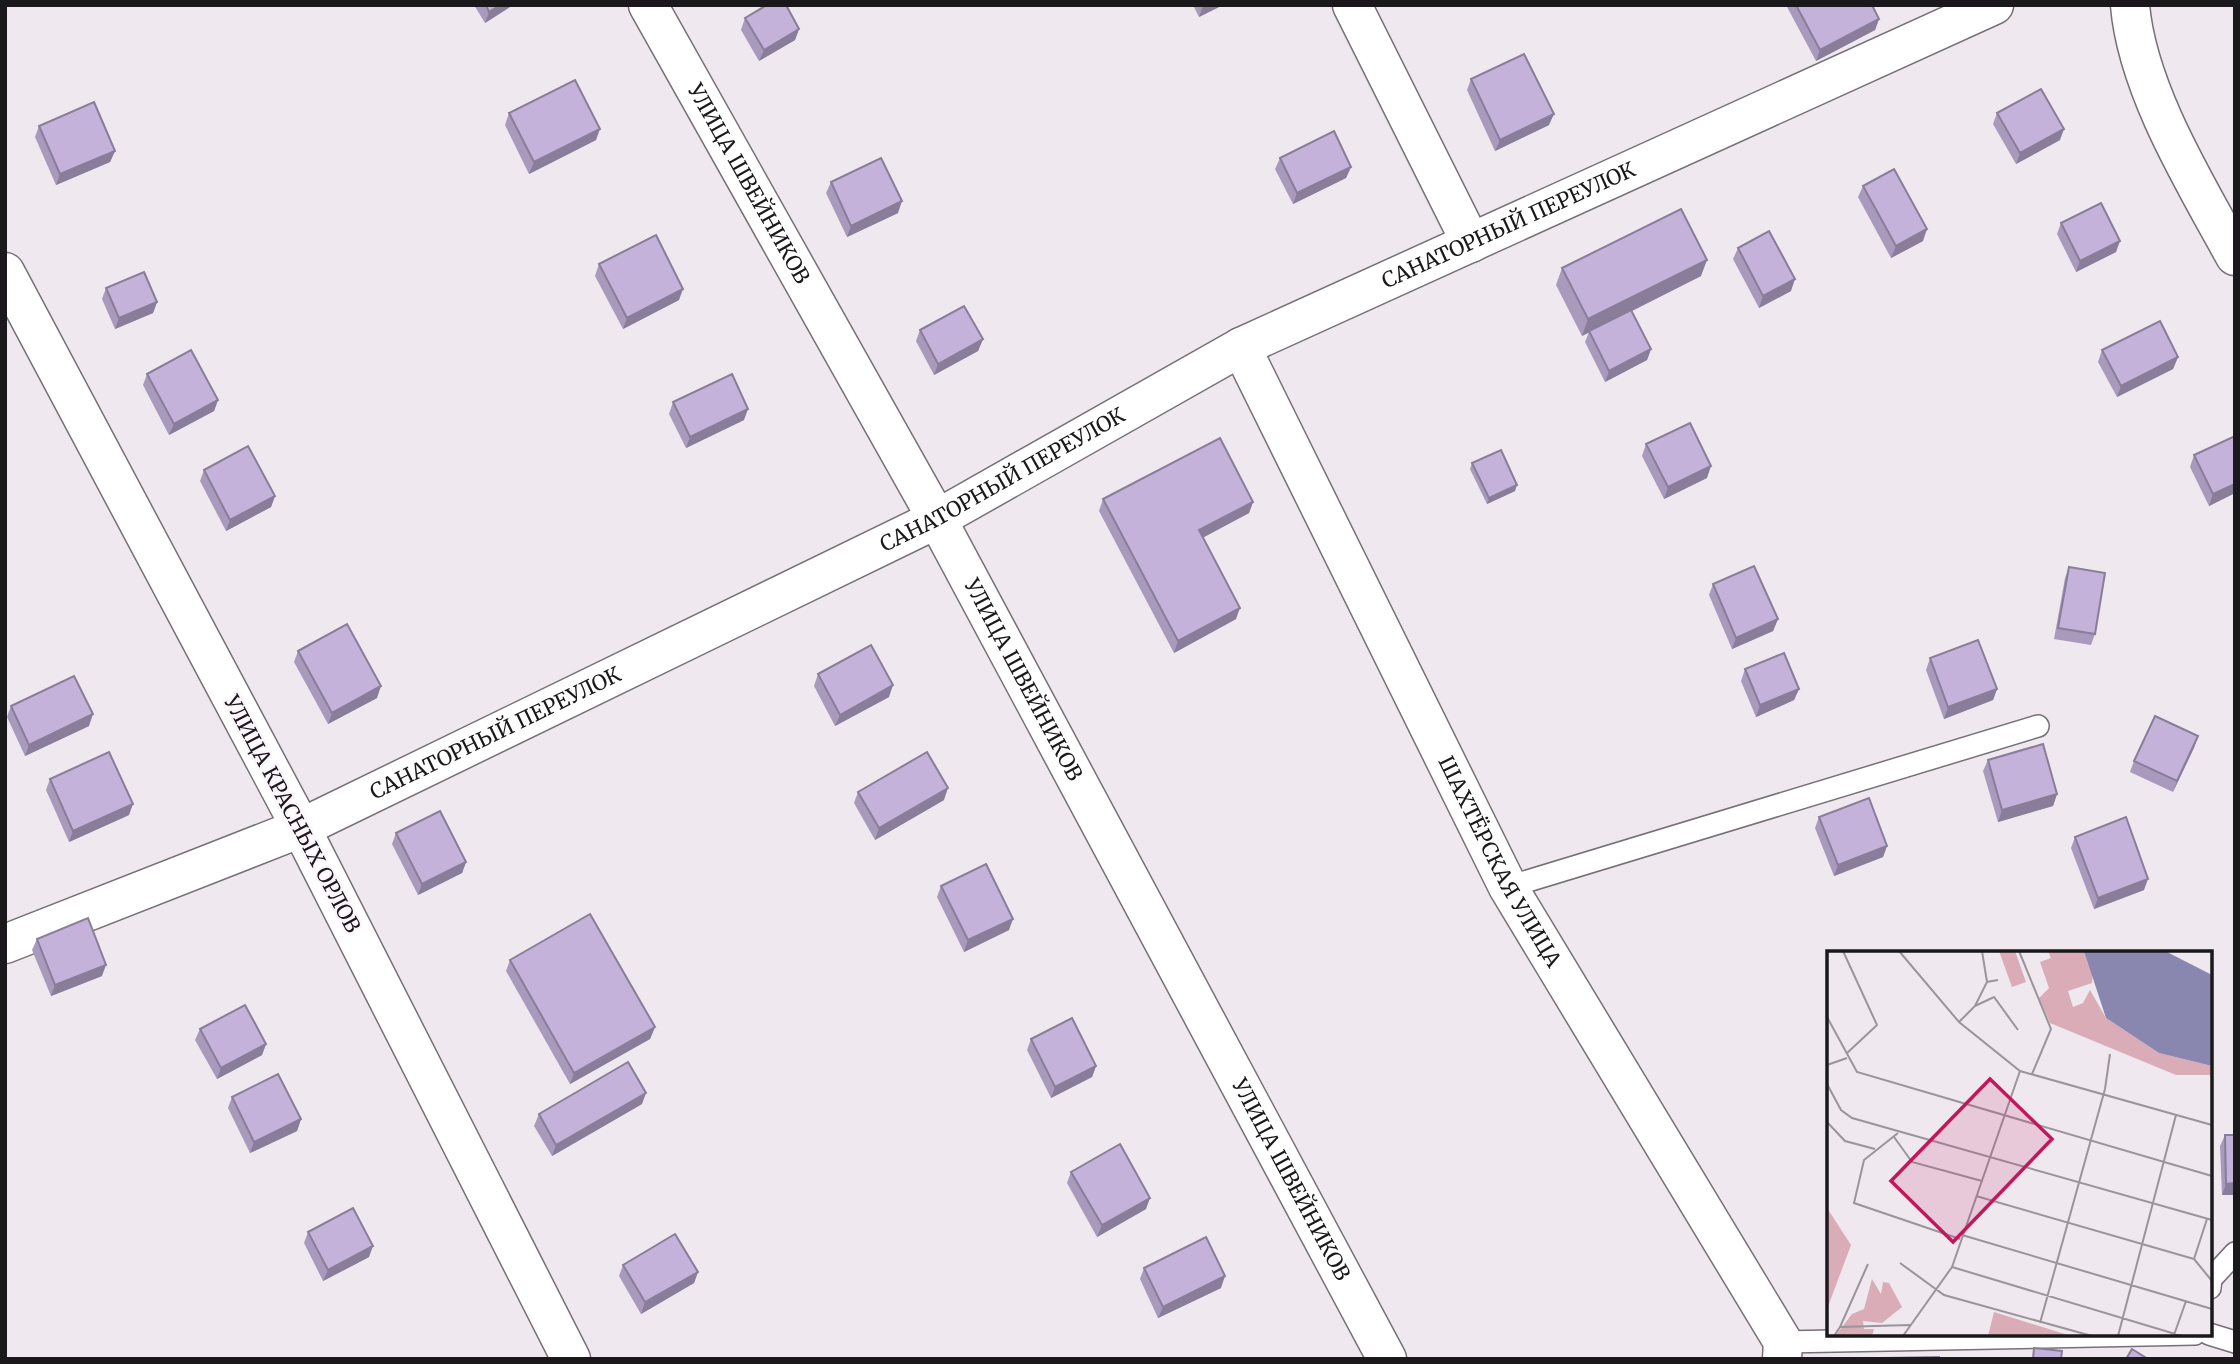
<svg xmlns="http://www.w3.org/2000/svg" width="2240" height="1364" font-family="Merriweather,serif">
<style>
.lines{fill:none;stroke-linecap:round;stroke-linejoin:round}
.service-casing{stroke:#777177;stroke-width:24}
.minor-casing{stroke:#777177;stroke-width:41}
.tertiary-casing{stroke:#777177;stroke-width:41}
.service{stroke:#fff;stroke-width:21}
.minor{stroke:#fff;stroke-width:38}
.tertiary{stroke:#fff;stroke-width:38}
.wall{fill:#a999bc}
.shaded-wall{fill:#897d99}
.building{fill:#c4b2db;stroke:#897d99;stroke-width:2}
.labels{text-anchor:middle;stroke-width:5;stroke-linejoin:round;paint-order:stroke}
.street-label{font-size:21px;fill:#1a181b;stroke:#fcf6fc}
.inset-road{fill:none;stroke:#9a959a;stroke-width:2}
.view{fill:#c2185b;fill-opacity:0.15;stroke:#c2185b;stroke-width:3.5}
.inset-edge{fill:none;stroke:#1a181b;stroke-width:3.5}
</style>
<rect width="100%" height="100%" fill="#efe8ef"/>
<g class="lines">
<!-- service casing -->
<g class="service-casing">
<g id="service">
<path d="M 1508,887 L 2038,726"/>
<path d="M 2210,1288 L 2211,1279 L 2235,1253"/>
<path d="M 2209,1334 L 2235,1342"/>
<path d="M 1783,1342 L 2195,1334"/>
</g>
</g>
<!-- minor casing -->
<g class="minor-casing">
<g id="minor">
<path id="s1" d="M 648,5 L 937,519 L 1387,1359"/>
<path d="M 1352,5 L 1471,243"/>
<path d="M 2130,5 C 2137,89 2195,183 2235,256"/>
<path id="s2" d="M 1241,347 L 1508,887 L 1783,1342 L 1782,1359"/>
<path id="s3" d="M 571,1359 L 301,828 L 937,519 L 1241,347 L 1994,5"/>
</g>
</g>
<!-- tertiary casing -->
<g class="tertiary-casing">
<path id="tertiary" d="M 5,272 L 301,828 L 5,944"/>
</g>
<!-- service -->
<use href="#service" class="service"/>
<!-- minor -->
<use href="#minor" class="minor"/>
<!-- tertiary -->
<use href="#tertiary" class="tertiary"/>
</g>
<!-- wall -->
<g class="wall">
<path d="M 474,5 L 513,5 L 485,23 Z"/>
<path d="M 1193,5 L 1223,5 L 1199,17 Z"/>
<path d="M 1786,5 L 1872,5 L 1879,19 L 1875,30 L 1816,61 Z"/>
<path d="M 745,18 L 799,29 L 795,40 L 759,61 L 741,30 Z"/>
<path d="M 1471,79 L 1549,125 L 1495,151 L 1467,90 Z"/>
<path d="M 509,113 L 596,140 L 529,174 L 505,125 Z"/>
<path d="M 1997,113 L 2060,140 L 2016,164 L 1993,124 Z"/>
<path d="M 39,126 L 115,151 L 110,162 L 56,185 L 35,137 Z"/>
<path d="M 1280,158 L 1351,167 L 1346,178 L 1293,204 L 1275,169 Z"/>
<path d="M 831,182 L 898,213 L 847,237 L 826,193 Z"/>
<path d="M 1863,186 L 1923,241 L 1891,258 L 1858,197 Z"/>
<path d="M 2061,223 L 2116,252 L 2076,272 L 2057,234 Z"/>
<path d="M 1738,248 L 1791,291 L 1759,308 L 1733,259 Z"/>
<path d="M 599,264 L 679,300 L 623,329 L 595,276 Z"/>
<path d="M 1562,268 L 1701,276 L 1632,311 L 1651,349 L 1647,360 L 1605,382 L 1585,342 L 1589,332 L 1582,336 L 1556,285 Z"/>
<path d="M 106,288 L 157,302 L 153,313 L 115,329 L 102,299 Z"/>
<path d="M 920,330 L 983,339 L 978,351 L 934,375 L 916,341 Z"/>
<path d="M 2102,350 L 2178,357 L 2173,369 L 2117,397 L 2098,362 Z"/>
<path d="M 147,374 L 218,400 L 214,411 L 169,435 L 143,385 Z"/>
<path d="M 673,402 L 744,420 L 686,448 L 669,414 Z"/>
<path d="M 2235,436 L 2235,493 L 2209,506 L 2190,467 L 2194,455 Z"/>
<path d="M 1646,444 L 1707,478 L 1664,499 L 1642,456 Z"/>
<path d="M 1472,463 L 1515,491 L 1487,504 L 1470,469 Z"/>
<path d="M 204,470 L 275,496 L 271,507 L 226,531 L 200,481 Z"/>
<path d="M 1103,499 L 1253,502 L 1249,513 L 1203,537 L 1236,619 L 1174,653 L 1099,511 Z"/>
<path d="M 2069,567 L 2095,634 L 2091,645 L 2054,639 L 2065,578 Z"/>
<path d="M 1713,584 L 1778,619 L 1773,631 L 1732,649 L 1709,595 Z"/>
<path d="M 298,651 L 377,698 L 328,724 L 294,662 Z"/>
<path d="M 1930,658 L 1997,689 L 1993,700 L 1944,719 L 1926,670 Z"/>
<path d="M 1745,669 L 1799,689 L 1794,700 L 1756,717 L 1741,681 Z"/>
<path d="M 818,674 L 889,697 L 835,726 L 814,686 Z"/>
<path d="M 11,706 L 89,726 L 25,756 L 7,717 Z"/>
<path d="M 2198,736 L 2173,792 L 2130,772 L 2134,761 Z"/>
<path d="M 1988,760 L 2057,794 L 2053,806 L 1998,822 L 1983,771 Z"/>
<path d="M 50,779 L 129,815 L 69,842 L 46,790 Z"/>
<path d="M 858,792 L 944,800 L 875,840 L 854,803 Z"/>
<path d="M 1819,817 L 1887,846 L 1883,857 L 1834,876 L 1815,828 Z"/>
<path d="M 396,833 L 466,862 L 462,873 L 418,895 L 392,844 Z"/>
<path d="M 2075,837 L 2144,890 L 2094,909 L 2071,848 Z"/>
<path d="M 941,886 L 1009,930 L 964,952 L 937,897 Z"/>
<path d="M 37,939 L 102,976 L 51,996 L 32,950 Z"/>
<path d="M 510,960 L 655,1027 L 650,1039 L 570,1084 L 506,971 Z"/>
<path d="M 200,1029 L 266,1044 L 262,1055 L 217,1079 L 195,1040 Z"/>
<path d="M 1031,1039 L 1096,1066 L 1092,1077 L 1051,1098 L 1027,1050 Z"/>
<path d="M 232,1097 L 301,1119 L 297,1131 L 250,1153 L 228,1108 Z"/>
<path d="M 642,1104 L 552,1156 L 534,1126 L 539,1114 Z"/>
<path d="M 2225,1135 L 2235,1135 L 2235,1195 L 2222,1195 L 2220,1146 Z"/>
<path d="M 1071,1172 L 1146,1209 L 1097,1237 L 1067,1183 Z"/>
<path d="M 308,1232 L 369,1257 L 323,1281 L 304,1243 Z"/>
<path d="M 623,1265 L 698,1272 L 694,1283 L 641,1314 L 619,1276 Z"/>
<path d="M 1144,1268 L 1221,1288 L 1158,1318 L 1140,1279 Z"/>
</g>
<!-- shaded-wall -->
<g class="shaded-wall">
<path d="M 500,5 L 513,5 L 485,23 L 489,12 Z"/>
<path d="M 1204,5 L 1223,5 L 1199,17 L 1203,6 Z"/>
<path d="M 1879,19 L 1875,30 L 1816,61 L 1820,50 Z"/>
<path d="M 799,29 L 795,40 L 759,61 L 764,50 Z"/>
<path d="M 1554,114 L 1549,125 L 1495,151 L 1500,140 Z"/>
<path d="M 600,129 L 596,140 L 529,174 L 534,162 Z"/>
<path d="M 2064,129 L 2060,140 L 2016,164 L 2020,153 Z"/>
<path d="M 115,151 L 110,162 L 56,185 L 60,174 Z"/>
<path d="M 1351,167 L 1346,178 L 1293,204 L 1297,193 Z"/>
<path d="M 902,201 L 898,213 L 847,237 L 851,226 Z"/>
<path d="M 1927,229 L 1923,241 L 1891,258 L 1896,246 Z"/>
<path d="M 2120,241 L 2116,252 L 2076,272 L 2080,261 Z"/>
<path d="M 1707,260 L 1701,276 L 1582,336 L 1588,319 Z"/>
<path d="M 1795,279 L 1791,291 L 1759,308 L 1763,296 Z"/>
<path d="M 683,289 L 679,300 L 623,329 L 627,318 Z"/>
<path d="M 157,302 L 153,313 L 115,329 L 119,318 Z"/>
<path d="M 983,339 L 978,351 L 934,375 L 938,364 Z"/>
<path d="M 1651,349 L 1647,360 L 1605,382 L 1609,371 Z"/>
<path d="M 2178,357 L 2173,369 L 2117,397 L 2121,386 Z"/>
<path d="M 218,400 L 214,411 L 169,435 L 174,424 Z"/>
<path d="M 748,409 L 744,420 L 686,448 L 690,437 Z"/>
<path d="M 1711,466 L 1707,478 L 1664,499 L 1668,487 Z"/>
<path d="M 2235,484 L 2235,493 L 2209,506 L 2213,494 Z"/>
<path d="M 1517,485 L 1515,491 L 1487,504 L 1489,498 Z"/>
<path d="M 275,496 L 271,507 L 226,531 L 230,520 Z"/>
<path d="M 1253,502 L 1249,513 L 1195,542 L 1199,530 Z"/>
<path d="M 1240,608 L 1236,619 L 1174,653 L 1178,641 Z"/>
<path d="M 1778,619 L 1773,631 L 1732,649 L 1736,638 Z"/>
<path d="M 893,685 L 889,697 L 835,726 L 840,715 Z"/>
<path d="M 381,686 L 377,698 L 328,724 L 332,713 Z"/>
<path d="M 1799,689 L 1794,700 L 1756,717 L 1760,705 Z"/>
<path d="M 1997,689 L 1993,700 L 1944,719 L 1948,707 Z"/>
<path d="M 93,714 L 89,726 L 25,756 L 29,745 Z"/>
<path d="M 2198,736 L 2194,748 L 2173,792 L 2177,781 Z"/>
<path d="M 948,788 L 944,800 L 875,840 L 879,828 Z"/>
<path d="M 2057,794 L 2053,806 L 1998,822 L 2002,810 Z"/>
<path d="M 133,804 L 129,815 L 69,842 L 73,831 Z"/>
<path d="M 1887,846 L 1883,857 L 1834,876 L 1838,865 Z"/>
<path d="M 466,862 L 462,873 L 418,895 L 422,884 Z"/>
<path d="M 2148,879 L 2144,890 L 2094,909 L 2098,898 Z"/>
<path d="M 1013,919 L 1009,930 L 964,952 L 968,940 Z"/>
<path d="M 106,965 L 102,976 L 51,996 L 55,985 Z"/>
<path d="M 655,1027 L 650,1039 L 570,1084 L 574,1073 Z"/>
<path d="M 266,1044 L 262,1055 L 217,1079 L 221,1068 Z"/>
<path d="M 1096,1066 L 1092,1077 L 1051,1098 L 1055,1087 Z"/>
<path d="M 646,1093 L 642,1104 L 552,1156 L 556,1145 Z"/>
<path d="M 301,1119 L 297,1131 L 250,1153 L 254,1142 Z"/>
<path d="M 2235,1183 L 2235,1195 L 2222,1195 L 2226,1184 Z"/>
<path d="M 1150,1198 L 1146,1209 L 1097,1237 L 1102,1225 Z"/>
<path d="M 373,1246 L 369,1257 L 323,1281 L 328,1270 Z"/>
<path d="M 698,1272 L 694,1283 L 641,1314 L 645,1302 Z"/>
<path d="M 1225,1276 L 1221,1288 L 1158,1318 L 1163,1307 Z"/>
</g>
<!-- building -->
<g class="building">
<path d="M 486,5 L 500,5 L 489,12 Z"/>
<path d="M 767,5 L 786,5 L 799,29 L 764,50 L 745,18 Z"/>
<path d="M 1796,5 L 1872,5 L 1879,19 L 1820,50 Z"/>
<path d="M 1524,54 L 1554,114 L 1500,140 L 1471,79 Z"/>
<path d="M 575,80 L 600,129 L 534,162 L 509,113 Z"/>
<path d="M 2041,89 L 2064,129 L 2020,153 L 1997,113 Z"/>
<path d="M 94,102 L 115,151 L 60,174 L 39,126 Z"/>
<path d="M 1334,131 L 1351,167 L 1297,193 L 1280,158 Z"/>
<path d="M 881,158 L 902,201 L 851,226 L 831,182 Z"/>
<path d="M 1894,169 L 1927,229 L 1896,246 L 1863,186 Z"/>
<path d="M 2101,203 L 2120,241 L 2080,261 L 2061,223 Z"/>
<path d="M 1681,209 L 1707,260 L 1588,319 L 1562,268 Z"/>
<path d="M 1769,231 L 1795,279 L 1763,296 L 1738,248 Z"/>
<path d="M 656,235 L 683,289 L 627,318 L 599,264 Z"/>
<path d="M 144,272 L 157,302 L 119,318 L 106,288 Z"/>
<path d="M 964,306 L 983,339 L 938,364 L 920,330 Z"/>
<path d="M 1631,310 L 1651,349 L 1609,371 L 1589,331 Z"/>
<path d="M 2160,321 L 2178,357 L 2121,386 L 2102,350 Z"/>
<path d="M 191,350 L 218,400 L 174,424 L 147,374 Z"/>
<path d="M 732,374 L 748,409 L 690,437 L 673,402 Z"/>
<path d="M 1690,423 L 1711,466 L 1668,487 L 1646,444 Z"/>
<path d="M 2235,436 L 2235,484 L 2213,494 L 2194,455 Z"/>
<path d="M 1220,438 L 1253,502 L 1199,530 L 1240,608 L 1178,641 L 1103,499 Z"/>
<path d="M 248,446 L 275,496 L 230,520 L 204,470 Z"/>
<path d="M 1501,450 L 1517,485 L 1489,498 L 1472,463 Z"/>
<path d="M 1754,566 L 1778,619 L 1736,638 L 1713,584 Z"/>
<path d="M 2069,567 L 2105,573 L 2095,634 L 2058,628 Z"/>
<path d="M 347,624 L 381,686 L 332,713 L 298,651 Z"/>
<path d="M 1978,640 L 1997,689 L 1948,707 L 1930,658 Z"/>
<path d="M 871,645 L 893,685 L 840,715 L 818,674 Z"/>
<path d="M 1784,653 L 1799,689 L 1760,705 L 1745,669 Z"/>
<path d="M 74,676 L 93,714 L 29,745 L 11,706 Z"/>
<path d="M 2155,716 L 2198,736 L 2177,781 L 2134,761 Z"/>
<path d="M 2043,744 L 2057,794 L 2002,810 L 1988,760 Z"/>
<path d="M 109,752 L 133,804 L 73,831 L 50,779 Z"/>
<path d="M 927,752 L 948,788 L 879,828 L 858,792 Z"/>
<path d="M 1869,798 L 1887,846 L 1838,865 L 1819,817 Z"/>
<path d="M 440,811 L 466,862 L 422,884 L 396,833 Z"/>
<path d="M 2126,817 L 2148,879 L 2098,898 L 2075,837 Z"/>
<path d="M 986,864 L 1013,919 L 968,940 L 941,886 Z"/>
<path d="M 590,914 L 655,1027 L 574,1073 L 510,960 Z"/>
<path d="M 88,918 L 106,965 L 55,985 L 37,939 Z"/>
<path d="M 245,1005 L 266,1044 L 221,1068 L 200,1029 Z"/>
<path d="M 1072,1018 L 1096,1066 L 1055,1087 L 1031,1039 Z"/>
<path d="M 628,1062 L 646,1093 L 556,1145 L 539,1114 Z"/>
<path d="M 278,1074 L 301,1119 L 254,1142 L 232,1097 Z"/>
<path d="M 2225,1135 L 2235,1135 L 2235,1183 L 2226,1184 Z"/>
<path d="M 1120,1144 L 1150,1198 L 1102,1225 L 1071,1172 Z"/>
<path d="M 353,1208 L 373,1246 L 328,1270 L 308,1232 Z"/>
<path d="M 675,1234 L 698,1272 L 645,1302 L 623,1265 Z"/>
<path d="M 1206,1237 L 1225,1276 L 1163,1307 L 1144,1268 Z"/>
<path d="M 2034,1348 L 2062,1351 L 2061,1359 L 2033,1359 Z"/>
<path d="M 2132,1349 L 2148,1359 L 2126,1359 Z"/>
<path d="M 1939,1357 L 1939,1359 L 1884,1359 L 1884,1358 Z"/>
</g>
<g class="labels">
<!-- street labels -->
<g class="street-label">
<text dy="7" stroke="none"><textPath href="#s1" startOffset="205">УЛИЦА ШВЕЙНИКОВ</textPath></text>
<text dy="7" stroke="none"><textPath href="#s3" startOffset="1946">САНАТОРНЫЙ ПЕРЕУЛОК</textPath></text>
<text dy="7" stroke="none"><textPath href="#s3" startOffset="1379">САНАТОРНЫЙ ПЕРЕУЛОК</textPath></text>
<text dy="7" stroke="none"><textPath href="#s1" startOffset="772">УЛИЦА ШВЕЙНИКОВ</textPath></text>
<text dy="7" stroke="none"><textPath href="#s3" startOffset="812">САНАТОРНЫЙ ПЕРЕУЛОК</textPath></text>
<text transform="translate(292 814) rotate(62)" y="7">УЛИЦА КРАСНЫХ ОРЛОВ</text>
<text dy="7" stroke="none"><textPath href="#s2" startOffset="576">ШАХТЁРСКАЯ УЛИЦА</textPath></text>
<text dy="7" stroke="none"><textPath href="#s1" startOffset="1339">УЛИЦА ШВЕЙНИКОВ</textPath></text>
</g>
</g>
<!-- overview -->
<g transform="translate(1827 951)">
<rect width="385" height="385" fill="#efe8ef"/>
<path d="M 172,0 L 188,0 L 199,31 L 185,36 ZM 221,0 L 257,0 L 266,21 L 265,32 L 241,40 L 246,56 L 256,52 L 263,39 L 279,67 L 332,102 L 385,115 L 385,124 L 349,124 L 223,72 L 212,47 L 222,37 L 213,11 L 224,7 ZM 0,257 L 24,294 L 0,358 ZM 45,328 L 54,343 L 56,331 L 62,332 L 75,356 L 55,372 L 36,370 L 37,378 L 47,378 L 45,385 L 8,385 L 25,363 L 37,358 Z" fill="#d9acb7"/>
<path d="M 167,361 L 244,385 L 254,384 L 253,385 L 161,385 Z" fill="#d9acb7"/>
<path d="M 257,0 L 338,0 L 385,24 L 385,115 L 332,102 L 279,67 Z" fill="#8987b0"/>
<path class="inset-road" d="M 16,0 L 50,74 L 19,103M 72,0 L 132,71 L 193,120 L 385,174M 155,0 L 160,31M 192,0 L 224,78 L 205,123M 148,55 L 167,46 L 191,79M 0,66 L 30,121 L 385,225M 132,71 L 148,55 L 160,31 L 171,29M 0,114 L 20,107M 0,133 L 14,159 L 25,167 L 385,269M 0,171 L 18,190 L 48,198M 71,182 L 37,209 L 27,252 L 133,288M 67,186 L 85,211 L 155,230M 149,245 L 367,308M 135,284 L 385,358M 367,308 L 380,268M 367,308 L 385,330M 73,312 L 117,344 L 265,385M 125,316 L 355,385M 213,372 L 278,138 L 283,103M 13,376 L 41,313M 347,384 L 359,350M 7,385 L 13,376 L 83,374M 76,385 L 125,316 L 193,120M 291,385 L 349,164"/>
<path class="view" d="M 163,128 L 225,188 L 126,291 L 64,230 Z"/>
<rect width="385" height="385" class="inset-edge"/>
</g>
<!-- border -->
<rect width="2240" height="1364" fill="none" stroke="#1a181b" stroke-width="14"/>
</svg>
